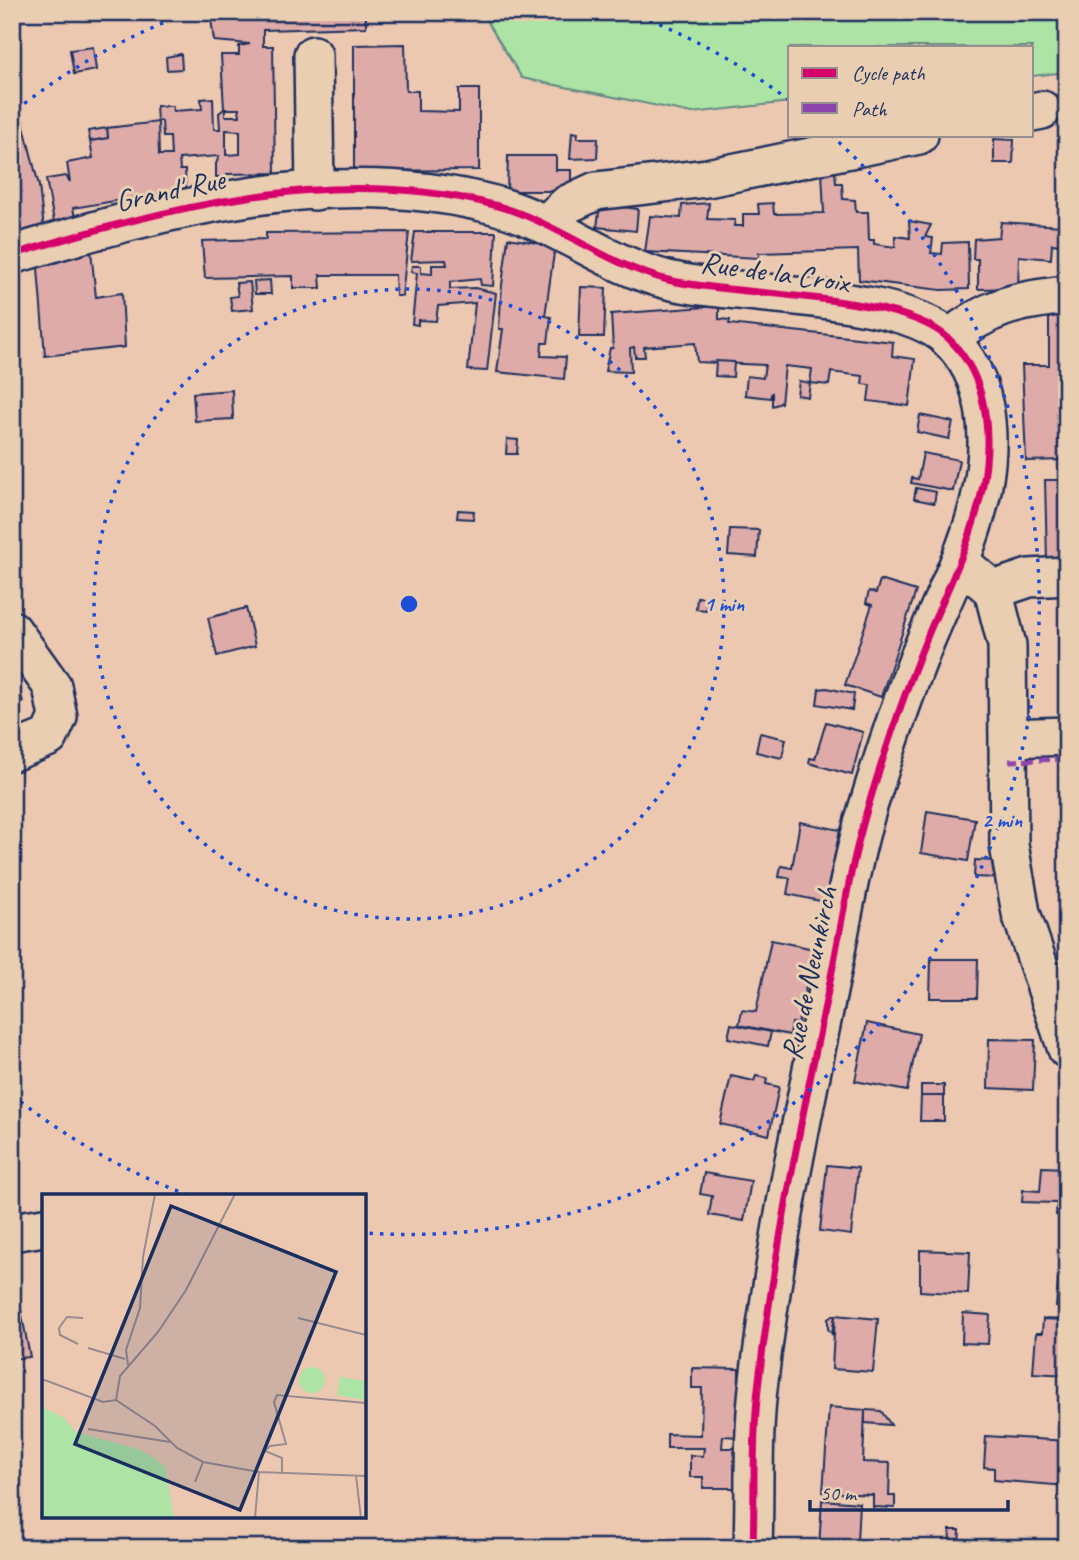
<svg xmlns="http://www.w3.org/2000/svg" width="1079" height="1560" font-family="Caveat,sans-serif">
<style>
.green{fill:#ade3a5;stroke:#648982;stroke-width:2}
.building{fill:#deaba9;stroke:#1b2f5e;stroke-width:2;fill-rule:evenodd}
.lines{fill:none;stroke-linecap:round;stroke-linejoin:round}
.minor-casing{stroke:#1b2f5e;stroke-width:42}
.minor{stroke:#eaceb1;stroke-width:37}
.quiet{stroke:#8e44ad;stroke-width:5;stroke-dasharray:10 5;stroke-linecap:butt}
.cycleway-casing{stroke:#eaceb1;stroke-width:11}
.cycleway{stroke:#d6006c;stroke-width:7}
.ring{fill:none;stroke:#1d4ed8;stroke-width:3.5;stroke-dasharray:3.5 7}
.labels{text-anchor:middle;stroke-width:6;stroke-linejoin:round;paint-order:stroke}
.street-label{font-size:30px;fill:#1b2f5e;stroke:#eaceb1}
.inset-road{fill:none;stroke:#998b90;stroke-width:2}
.view{fill:#1b2f5e;fill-opacity:0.15;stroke:#1b2f5e;stroke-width:3.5}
.inset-edge{fill:none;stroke:#1b2f5e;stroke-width:3.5}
.centre{fill:#1d4ed8;stroke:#eaceb1;stroke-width:3.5}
.ring-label{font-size:21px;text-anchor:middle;font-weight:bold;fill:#1d4ed8;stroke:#eaceb1;stroke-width:6;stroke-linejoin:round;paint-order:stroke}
</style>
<rect width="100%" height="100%" fill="#edc8b1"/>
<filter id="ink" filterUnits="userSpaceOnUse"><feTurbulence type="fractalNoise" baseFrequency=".0143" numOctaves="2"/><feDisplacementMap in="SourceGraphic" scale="14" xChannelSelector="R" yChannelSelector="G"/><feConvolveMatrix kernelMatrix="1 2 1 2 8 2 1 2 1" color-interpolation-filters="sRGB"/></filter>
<g filter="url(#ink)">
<!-- green -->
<path class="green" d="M 481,12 L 1067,12 L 1067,72 L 1032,76 L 1032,47 L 790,47 L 790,102 L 692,113 L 522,78 Z"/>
<!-- building -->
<g class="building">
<path d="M 210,12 L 366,12 L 366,27 L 263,30 L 263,46 L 273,46 L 275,173 L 227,174 L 226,177 L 216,177 L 216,164 L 219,156 L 179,159 L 180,170 L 185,170 L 186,189 L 73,208 L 76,222 L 55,227 L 46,179 L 66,176 L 70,182 L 67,163 L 93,158 L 90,141 L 108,138 L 107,128 L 158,122 L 159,155 L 171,155 L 170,137 L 163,137 L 162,121 L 157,121 L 156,106 L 173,106 L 173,111 L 202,109 L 201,99 L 213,98 L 214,129 L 220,129 L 219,113 L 224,109 L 221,55 L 239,55 L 239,46 L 250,44 L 214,41 ZM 225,109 L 239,109 L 240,116 L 225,116 ZM 226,130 L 240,131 L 240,154 L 226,155 Z"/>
<path d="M 405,44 L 406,91 L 418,91 L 418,111 L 459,112 L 459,89 L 479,89 L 479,170 L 354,171 L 354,45 Z"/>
<path d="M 93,47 L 96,70 L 74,74 L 70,50 Z"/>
<path d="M 181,54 L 182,69 L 167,70 L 166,57 Z"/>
<path d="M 12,79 L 39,186 L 44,229 L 12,240 Z"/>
<path d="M 107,128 L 108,138 L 90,141 L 88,131 Z"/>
<path d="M 572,132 L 578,133 L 577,138 L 598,138 L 597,158 L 570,159 Z"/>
<path d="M 994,139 L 1014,140 L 1013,163 L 994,163 Z"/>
<path d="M 508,156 L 556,156 L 556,170 L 571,170 L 571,191 L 507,191 Z"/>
<path d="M 835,170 L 836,183 L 842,183 L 843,199 L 855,200 L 856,212 L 868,212 L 869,240 L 874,240 L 874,244 L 895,247 L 895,236 L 910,238 L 909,221 L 931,225 L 925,237 L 933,238 L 931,253 L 942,254 L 943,243 L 968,242 L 969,289 L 941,290 L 859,280 L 858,250 L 759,253 L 759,258 L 645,252 L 650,216 L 681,218 L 682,205 L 709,203 L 707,219 L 735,220 L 734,226 L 743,226 L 743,214 L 759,214 L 758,204 L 773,203 L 774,214 L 824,213 L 822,171 Z"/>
<path d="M 600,204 L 638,209 L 636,231 L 597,227 Z"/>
<path d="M 1001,222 L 1062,226 L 1062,222 L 1067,222 L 1067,246 L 1052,244 L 1051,259 L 1019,256 L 1018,288 L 978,289 L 978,259 L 973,259 L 974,239 L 999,237 Z"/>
<path d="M 409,232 L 402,296 L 396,296 L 395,275 L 320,275 L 321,288 L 293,288 L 293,276 L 205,278 L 202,241 L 266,239 L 266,233 Z"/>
<path d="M 415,232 L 496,232 L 493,286 L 481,285 L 480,279 L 450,282 L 450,289 L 475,288 L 496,293 L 487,371 L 468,370 L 475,303 L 438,306 L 436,321 L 418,320 L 418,325 L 412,324 L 417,273 L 411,272 L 412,266 L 421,266 L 421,273 L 432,274 L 432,265 L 447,265 L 446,260 L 411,261 Z"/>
<path d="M 508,238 L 555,246 L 545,316 L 551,317 L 548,343 L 542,343 L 541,356 L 566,357 L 564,379 L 497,372 L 503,329 L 499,329 L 502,285 Z"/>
<path d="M 91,251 L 96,297 L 122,293 L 125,347 L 45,356 L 37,256 Z"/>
<path d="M 270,280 L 271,294 L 255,294 L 254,281 Z"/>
<path d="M 250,282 L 253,309 L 232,311 L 230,297 L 238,296 L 236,283 Z"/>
<path d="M 581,287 L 606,288 L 604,337 L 579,337 Z"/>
<path d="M 1067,302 L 1066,460 L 1026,461 L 1022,365 L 1049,365 L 1049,303 Z"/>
<path d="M 719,306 L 719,319 L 730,320 L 729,324 L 893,342 L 892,356 L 915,359 L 909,406 L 868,401 L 870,385 L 862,384 L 863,376 L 831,372 L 829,385 L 810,383 L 812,369 L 785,366 L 781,403 L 772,406 L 772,392 L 770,398 L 745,395 L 747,376 L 763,378 L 765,365 L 697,362 L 695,343 L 644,347 L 645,357 L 635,357 L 634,347 L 630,348 L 631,372 L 605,371 L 610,348 L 613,348 L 611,314 Z"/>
<path d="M 716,361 L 734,362 L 733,377 L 715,376 Z"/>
<path d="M 799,381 L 810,383 L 808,397 L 797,395 Z"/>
<path d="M 232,390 L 233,419 L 195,421 L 193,393 Z"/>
<path d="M 920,415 L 953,422 L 949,439 L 917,432 Z"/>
<path d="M 507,439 L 518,440 L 517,454 L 506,454 Z"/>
<path d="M 923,453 L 959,460 L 953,491 L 911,483 L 912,478 L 918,479 Z"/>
<path d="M 1045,480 L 1067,480 L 1067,560 L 1047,561 Z"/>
<path d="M 916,488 L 936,492 L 934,503 L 914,499 Z"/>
<path d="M 458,510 L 474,511 L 473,519 L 457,518 Z"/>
<path d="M 730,529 L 759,530 L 757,557 L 728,555 Z"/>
<path d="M 880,580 L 916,591 L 881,697 L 845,685 L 872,605 L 866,603 L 869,591 L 876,593 Z"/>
<path d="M 697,597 L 707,598 L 706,610 L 696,609 Z"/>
<path d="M 246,608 L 255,646 L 217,656 L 208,618 Z"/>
<path d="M 12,668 L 23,702 L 12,706 Z"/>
<path d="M 827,688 L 854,694 L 852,710 L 817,704 L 819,689 Z"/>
<path d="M 826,722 L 863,732 L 852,775 L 809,763 L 810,758 L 815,759 Z"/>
<path d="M 760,733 L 786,739 L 782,758 L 756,752 Z"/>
<path d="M 927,811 L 975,819 L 968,861 L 921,853 Z"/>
<path d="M 800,822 L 840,830 L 825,902 L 787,894 L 790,878 L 779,877 L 781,866 L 792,868 Z"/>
<path d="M 975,860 L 998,861 L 998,878 L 974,877 Z"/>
<path d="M 771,940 L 814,949 L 798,1024 L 792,1023 L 790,1035 L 739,1025 L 742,1010 L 756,1012 Z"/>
<path d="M 931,959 L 978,959 L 977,998 L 930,998 Z"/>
<path d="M 867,1023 L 919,1034 L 907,1091 L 855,1081 Z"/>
<path d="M 731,1024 L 771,1032 L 768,1046 L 728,1038 Z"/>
<path d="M 989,1039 L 1035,1040 L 1033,1090 L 988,1088 Z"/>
<path d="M 731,1076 L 754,1081 L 756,1076 L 767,1078 L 766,1084 L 779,1087 L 769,1135 L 720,1124 Z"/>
<rect x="921" y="1085" width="23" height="11"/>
<path d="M 921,1096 L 944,1096 L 944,1121 L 920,1121 Z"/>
<path d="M 827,1165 L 858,1168 L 851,1235 L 820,1231 Z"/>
<path d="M 1042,1167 L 1067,1168 L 1067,1215 L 1056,1215 L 1057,1203 L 1022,1202 L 1023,1190 L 1040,1191 Z"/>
<path d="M 704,1173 L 751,1181 L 744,1221 L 709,1215 L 712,1196 L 700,1194 Z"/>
<path d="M 1061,1241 L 1067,1241 L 1067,1308 L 1056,1307 Z"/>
<path d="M 920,1250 L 970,1252 L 968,1294 L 920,1291 Z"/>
<path d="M 19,1300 L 30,1357 L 12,1359 L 12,1301 Z"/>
<path d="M 963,1313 L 990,1315 L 988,1344 L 962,1343 Z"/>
<path d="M 833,1315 L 835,1315 L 832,1334 L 828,1329 L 828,1319 Z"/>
<path d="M 835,1315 L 878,1319 L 873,1372 L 832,1369 Z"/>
<path d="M 1043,1319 L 1067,1320 L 1067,1375 L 1033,1373 L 1036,1333 L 1042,1333 Z"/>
<path d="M 692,1368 L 739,1369 L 738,1437 L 723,1436 L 722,1448 L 739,1448 L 739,1488 L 703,1488 L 703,1477 L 690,1477 L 690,1455 L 703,1456 L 704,1448 L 667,1448 L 667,1434 L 701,1435 L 702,1388 L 692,1388 Z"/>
<path d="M 829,1407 L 865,1410 L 863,1462 L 890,1463 L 889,1496 L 895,1496 L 895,1508 L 873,1507 L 873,1495 L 823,1492 Z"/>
<path d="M 865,1410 L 881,1411 L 891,1425 L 865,1423 Z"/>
<path d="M 986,1436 L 1067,1441 L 1067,1486 L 994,1480 L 994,1468 L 984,1467 Z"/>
<path d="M 822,1500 L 859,1503 L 857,1542 L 863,1542 L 862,1548 L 819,1548 Z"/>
<path d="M 950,1530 L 960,1530 L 959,1548 L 949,1548 Z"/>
</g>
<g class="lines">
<!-- minor casing -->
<g class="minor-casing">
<g id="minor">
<path d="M 313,55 L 315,191"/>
<path d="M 1032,112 L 1042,110"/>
<path d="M 547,223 L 568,204 L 596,191 L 707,178 L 919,135"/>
<path d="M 12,255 C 165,208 335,163 494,205 C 556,221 606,265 668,280 C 737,297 901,292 949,339 C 988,377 992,434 983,485 C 972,545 943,596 921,652 C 901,703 883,757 867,810 C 849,870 840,935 827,996 C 801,1123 774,1252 759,1380 C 752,1435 755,1493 753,1548"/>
<path d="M 949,339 C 987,307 1018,300 1067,295"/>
<path d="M 961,563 L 993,590 L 1007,645 L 1009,845 L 1021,913 L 1067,1049"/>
<path d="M 993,590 L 1029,578 L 1067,576"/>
<path d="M 12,630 L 52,686 L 58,717 L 49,737 L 12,752"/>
<path d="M 1009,738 L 1067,736"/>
<path d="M 12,1232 L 44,1227"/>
</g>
</g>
<!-- minor -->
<use href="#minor" class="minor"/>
<!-- quiet -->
<path class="quiet" d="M 1009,761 L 1067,759"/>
<!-- cycleway casing -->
<g class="cycleway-casing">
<path id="cycleway" d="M 12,255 C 165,208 335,163 494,205 C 556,221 606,265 668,280 C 737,297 901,292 949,339 C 988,377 992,434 983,485 C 972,545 943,596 921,652 C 901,703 883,757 867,810 C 849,870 840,935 827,996 C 801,1123 774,1252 759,1380 C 752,1435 755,1493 753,1548"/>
</g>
<!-- cycleway -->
<use href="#cycleway" class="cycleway"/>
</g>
</g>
<!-- distance rings -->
<g class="ring">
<circle cx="409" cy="604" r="315"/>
<path d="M188 1195A631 631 0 0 1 16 1098M16 110A631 631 0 0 1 188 13M630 13A631 631 0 0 1 789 100M831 135A631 631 0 0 1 365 1233"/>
</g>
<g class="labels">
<!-- street labels -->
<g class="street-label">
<text transform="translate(170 190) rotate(-12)" y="10">Grand' Rue</text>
<text transform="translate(775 272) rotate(8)" y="10">Rue de la Croix</text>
<text transform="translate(809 973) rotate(-78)" y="10">Rue de Neunkirch</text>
</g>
</g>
<!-- overview -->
<g transform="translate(42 1194)">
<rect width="324" height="324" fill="#edc8b1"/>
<path d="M257 186a13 13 0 1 1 26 0a13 13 0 1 1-26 0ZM 298,183 L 324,187 L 324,206 L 295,201 ZM 0,213 L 21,223 L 34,238 L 99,256 L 123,272 L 132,324 L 0,324 Z" fill="#ade3a5"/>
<path class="inset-road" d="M 193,0 L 144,96 L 116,138 L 78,182 L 74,206 L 113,232 L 135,254 L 161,268 L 217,278 L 324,282M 256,124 L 324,141M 36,150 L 18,141 L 17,134 L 25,123 L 41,124M 46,154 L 83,165M 86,171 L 84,156 L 98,114 L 101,63 L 113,0M 0,185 L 61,208 L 74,206M 46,235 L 128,248M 240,278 L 240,264 L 223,257 L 228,252 L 244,250 L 232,208 L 235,201 L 324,209M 314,282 L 319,324M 153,288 L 161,268M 213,324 L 217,278"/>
<path class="view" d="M 129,12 L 294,78 L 198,316 L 33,250 Z"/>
<rect width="324" height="324" class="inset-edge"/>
</g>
<circle cx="409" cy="604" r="10" class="centre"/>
<g class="ring-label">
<text x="724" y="611">1 min</text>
<text x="1002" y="827">2 min</text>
</g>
<!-- margin -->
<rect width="1079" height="1560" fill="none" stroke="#eaceb1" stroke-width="42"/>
<rect x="21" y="21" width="1037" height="1518" fill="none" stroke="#1b2f5e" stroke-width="2.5" filter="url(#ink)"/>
<!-- legend -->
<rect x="788" y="46" width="245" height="91" fill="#eaceb1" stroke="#978e90" stroke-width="2"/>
<rect x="802" y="68" width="35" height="10" fill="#d6006c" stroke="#978e90" stroke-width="2"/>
<text x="852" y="80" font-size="21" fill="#1b2f5e">Cycle path</text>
<rect x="802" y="103" width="35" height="10" fill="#8e44ad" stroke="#978e90" stroke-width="2"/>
<text x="852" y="116" font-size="21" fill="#1b2f5e">Path</text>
<!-- scale -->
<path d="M810 1500v10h198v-10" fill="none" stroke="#1b2f5e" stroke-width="3.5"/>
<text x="820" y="1500" font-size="21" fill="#1b2f5e" stroke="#eaceb1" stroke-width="5" paint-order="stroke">50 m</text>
</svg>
